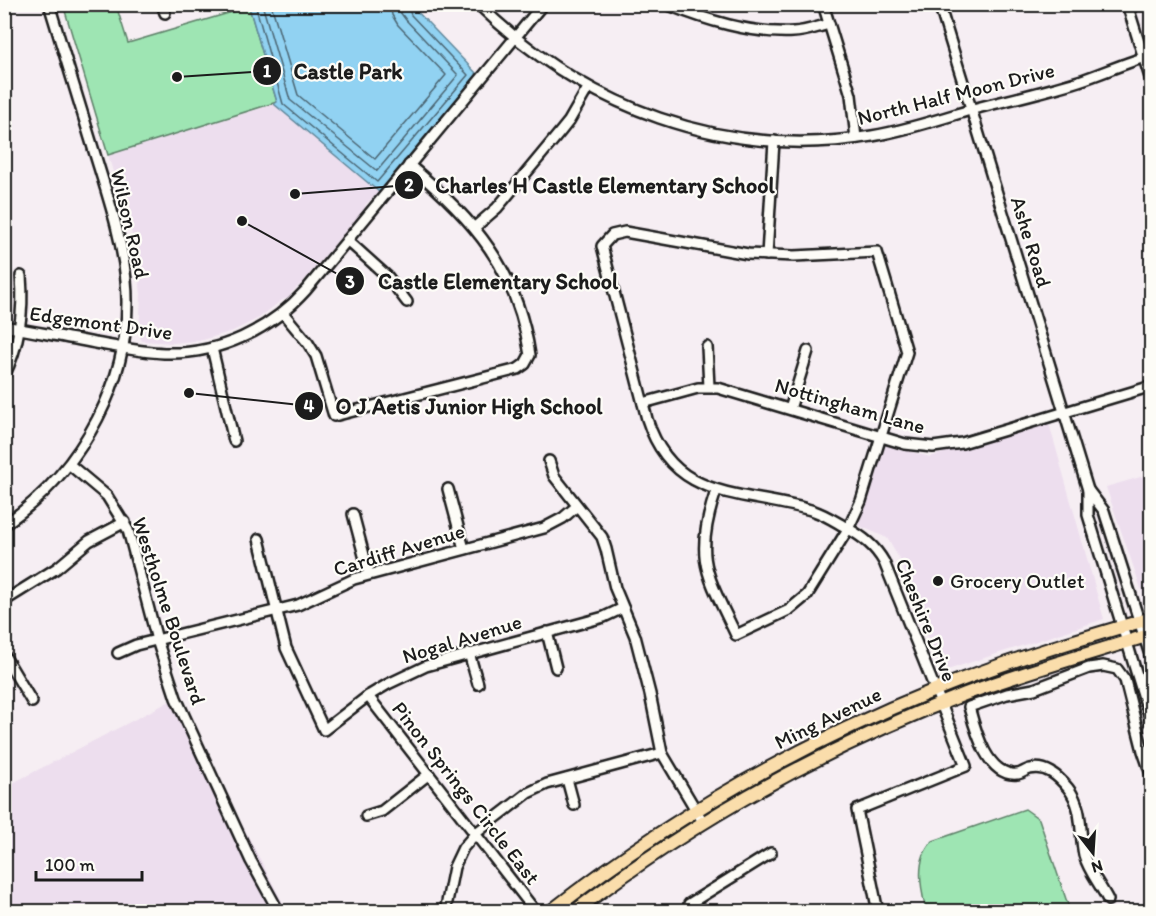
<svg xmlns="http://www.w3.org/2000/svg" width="1156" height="916" font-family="Itim,sans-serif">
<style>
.built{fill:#eddeee}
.green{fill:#9ee5b3;stroke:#5d8068;stroke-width:1.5}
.water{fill:#91d2f2;stroke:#62899c;stroke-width:1.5}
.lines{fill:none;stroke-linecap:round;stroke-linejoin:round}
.shore{stroke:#4b6572;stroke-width:1.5}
.minor-casing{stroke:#1c1c1c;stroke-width:14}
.major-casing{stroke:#1c1c1c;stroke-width:16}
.minor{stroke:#fdfcf7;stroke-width:9}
.major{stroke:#faddab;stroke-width:12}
.poi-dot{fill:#1c1c1c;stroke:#fdfcf7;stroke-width:2}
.labels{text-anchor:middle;stroke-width:4.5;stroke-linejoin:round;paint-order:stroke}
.street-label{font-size:21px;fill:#1c1c1c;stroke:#fdfcf7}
.poi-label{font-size:21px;fill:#1c1c1c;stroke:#fdfcf7;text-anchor:start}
.leader{fill:none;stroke:#1c1c1c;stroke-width:2}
.callout-dot{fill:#1c1c1c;stroke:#fdfcf7;stroke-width:2}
.mark-label{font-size:18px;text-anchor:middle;font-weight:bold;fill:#fff}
.callout-label{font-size:22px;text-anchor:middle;font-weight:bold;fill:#1c1c1c;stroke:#fdfcf7;stroke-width:4.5;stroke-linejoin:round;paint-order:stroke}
</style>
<rect width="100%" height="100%" fill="#f6eef3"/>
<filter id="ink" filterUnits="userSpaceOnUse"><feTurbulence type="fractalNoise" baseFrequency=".0167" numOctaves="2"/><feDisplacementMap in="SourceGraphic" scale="12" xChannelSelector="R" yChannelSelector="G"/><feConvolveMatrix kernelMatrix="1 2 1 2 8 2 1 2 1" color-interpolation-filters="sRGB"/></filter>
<g filter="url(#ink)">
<!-- built -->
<g class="built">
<path d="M 274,104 L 379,192 L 365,205 L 366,207 L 302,283 L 291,293 L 290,297 L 282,300 L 259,318 L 233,331 L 203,340 L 174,343 L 142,341 L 139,335 L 141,294 L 135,245 L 108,155 Z"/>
<path d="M 1048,420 L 1104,619 L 941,672 L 900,560 L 887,538 L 858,525 L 884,444 L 930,457 Z"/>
<path d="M 1151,474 L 1152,605 L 1147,606 L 1106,487 Z"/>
<path d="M 176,698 L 287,911 L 5,912 L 5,787 Z"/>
</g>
<!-- green -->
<g class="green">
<path d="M 86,5 L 116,5 L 128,43 L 249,7 L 277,102 L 108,155 L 65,11 Z"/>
<path d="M 1025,809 L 1039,819 L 1070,911 L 926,911 C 921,889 914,859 933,841 Z"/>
</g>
<!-- water -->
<path class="water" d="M 256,5 L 411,5 L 477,74 L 379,192 L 274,104 L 277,102 L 249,7 Z"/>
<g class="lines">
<!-- shore -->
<g class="shore">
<path d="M 255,4 L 283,104 L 377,182 L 468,75 L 411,15 L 407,4"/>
<path d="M 262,4 L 290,100 L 377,171 L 458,75 L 406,20 L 400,12 L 399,4"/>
<path d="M 271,4 L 298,95 L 375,159 L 446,75 L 398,25 L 392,15 L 390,4"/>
</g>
<!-- minor casing -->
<g class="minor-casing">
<g id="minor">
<path d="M 162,4 L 165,13"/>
<path d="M 478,4 C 583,107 725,161 872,136 C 907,130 940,119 973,109 C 1008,100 1044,92 1079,81 C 1103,73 1127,62 1152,55"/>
<path d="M 666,4 C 706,20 750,34 793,32 C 805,32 817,27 829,24"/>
<path d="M 823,4 L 851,95 L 856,138"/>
<path d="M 939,4 L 1088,490"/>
<path d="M 1127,4 L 1152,84"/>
<path d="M 475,227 L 497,208 L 561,131 L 569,121 L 588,88"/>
<path d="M 347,240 L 388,277 L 407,302"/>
<path d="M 767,255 L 774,141"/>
<path d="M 283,313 L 308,343 L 316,356 L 334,416 L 518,369 L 525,364 L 530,355 C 517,269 474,219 409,165"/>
<path d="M 4,326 C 35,332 65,337 95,343 C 118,347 141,352 164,353 C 219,355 270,330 306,290 L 543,4"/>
<path d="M 707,347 L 709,387"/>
<path d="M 212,348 L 234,441"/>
<path d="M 4,376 C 20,344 24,311 21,276"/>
<path d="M 643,403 L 698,388 L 718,388 L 905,444 L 933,447 L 962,443 L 1152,386"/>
<path d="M 790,409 L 808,351"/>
<path d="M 549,461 L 554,476 L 602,537 L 606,549 L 615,588 L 635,636 L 650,694 L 662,753 L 703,822"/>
<path d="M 70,465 L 107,496 L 128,530 L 157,640 L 176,698 L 251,861 L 279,912"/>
<path d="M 448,489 L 464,549"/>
<path d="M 716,491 C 693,559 707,574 736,635 L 789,610 L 807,595 L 848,529 L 861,501 L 907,352 L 877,252 L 794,256 L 748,254 L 625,232 L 612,235 L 602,246 L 647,419 C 674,504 746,490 814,511 C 826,515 836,522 847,528 C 863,537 875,546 884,562 L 966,766 L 857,810 L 878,912"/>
<path d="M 353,514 L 369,574"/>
<path d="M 4,525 C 82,471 135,377 126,280 C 122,239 109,200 97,161 C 81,109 65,57 49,4"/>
<path d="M 259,539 L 286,648 L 324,730 L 368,696 L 388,684 L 426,666 L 604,617 L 623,608"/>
<path d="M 4,601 L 57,568 L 89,541 L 125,522"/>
<path d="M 547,632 L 556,668"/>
<path d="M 118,653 L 136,645 L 298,605 L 354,579 L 544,528 L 563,518 L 577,506"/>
<path d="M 469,653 L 478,684"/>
<path d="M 4,655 L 32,702"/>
<path d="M 1152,661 L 1104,511 L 1088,490 L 1088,515 L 1152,724"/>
<path d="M 368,696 L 536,912"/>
<path d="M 567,779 L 574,805"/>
<path d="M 366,816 L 382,811 L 429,774"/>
<path d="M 1108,900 C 1101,886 1088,870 1084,855 C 1079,832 1084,808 1068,788 C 1058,776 1046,765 1030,769 C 1025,770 1021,774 1017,774 C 987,777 975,729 969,707 L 1007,694 L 1034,689 L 1089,668 L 1103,666 L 1117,669 L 1125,680 L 1143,751 L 1152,777"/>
<path d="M 445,912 L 454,867 L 463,848 L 476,833 L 528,793 L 547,784 L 662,753"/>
<path d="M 696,912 L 689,904 L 771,853"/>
</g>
</g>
<!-- major casing -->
<g class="major-casing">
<g id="major">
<path d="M 550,912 C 668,820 797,745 935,690 C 1006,661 1079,639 1152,618"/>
<path d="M 574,912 C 692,821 826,747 965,694 C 1027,671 1089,654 1152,634"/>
</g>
</g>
<!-- minor -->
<use href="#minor" class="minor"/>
<!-- major -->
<use href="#major" class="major"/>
</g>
</g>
<!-- markers -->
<circle class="poi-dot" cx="938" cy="581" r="6"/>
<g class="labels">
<!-- street labels -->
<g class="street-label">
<text transform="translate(956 94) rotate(-14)" y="7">North Half Moon Drive</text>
<text transform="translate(130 224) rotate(77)" y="7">Wilson Road</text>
<text transform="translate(1031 242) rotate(73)" y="7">Ashe Road</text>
<text transform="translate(101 323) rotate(8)" y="7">Edgemont Drive</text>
<text transform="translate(850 406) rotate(16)" y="7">Nottingham Lane</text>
<text transform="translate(399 550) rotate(-17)" y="7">Cardiff Avenue</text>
<text transform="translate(169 611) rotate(72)" y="7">Westholme Boulevard</text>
<text transform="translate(926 620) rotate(68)" y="7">Cheshire Drive</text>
<text transform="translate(462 639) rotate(-17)" y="7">Nogal Avenue</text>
<text transform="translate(828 718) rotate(-26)" y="7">Ming Avenue</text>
<text transform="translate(466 793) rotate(52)" y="7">Pinon Springs Circle East</text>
</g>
<!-- poi labels -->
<g class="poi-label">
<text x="950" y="588">Grocery Outlet</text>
</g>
</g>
<!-- callouts -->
<path class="leader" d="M177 77L267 71M295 194L409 185M242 221L350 281M189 393L309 406"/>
<g class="callout-dot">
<circle cx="177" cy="77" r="6"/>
<circle cx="295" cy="194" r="6"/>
<circle cx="242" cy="221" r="6"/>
<circle cx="189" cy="393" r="6"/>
<circle cx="267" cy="71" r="15"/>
<circle cx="409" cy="185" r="15"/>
<circle cx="350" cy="281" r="15"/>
<circle cx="309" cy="406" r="15"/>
</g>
<g class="mark-label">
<text x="267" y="77">1</text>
<text x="409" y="191">2</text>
<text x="350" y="288">3</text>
<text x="309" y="412">4</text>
</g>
<g class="callout-label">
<text x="348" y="79">Castle Park</text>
<text x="605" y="193">Charles H Castle Elementary School</text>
<text x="498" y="289">Castle Elementary School</text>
<text x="469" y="414">O J Aetis Junior High School</text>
</g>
<!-- margin -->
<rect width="1156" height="916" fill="none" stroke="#fdfcf7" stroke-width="24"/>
<rect x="12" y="12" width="1132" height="892" fill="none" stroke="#1c1c1c" stroke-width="2" filter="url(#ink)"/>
<!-- north arrow -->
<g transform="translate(1093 853) rotate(163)" stroke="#fdfcf7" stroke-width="4.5" paint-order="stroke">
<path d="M0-4.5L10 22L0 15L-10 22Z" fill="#1c1c1c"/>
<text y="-9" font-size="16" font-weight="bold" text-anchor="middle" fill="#1c1c1c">N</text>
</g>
<!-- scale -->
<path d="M36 871v9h106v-9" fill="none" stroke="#1c1c1c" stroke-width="3"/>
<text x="45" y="871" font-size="18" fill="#1c1c1c" stroke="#fdfcf7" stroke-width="4.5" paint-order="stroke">100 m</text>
</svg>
